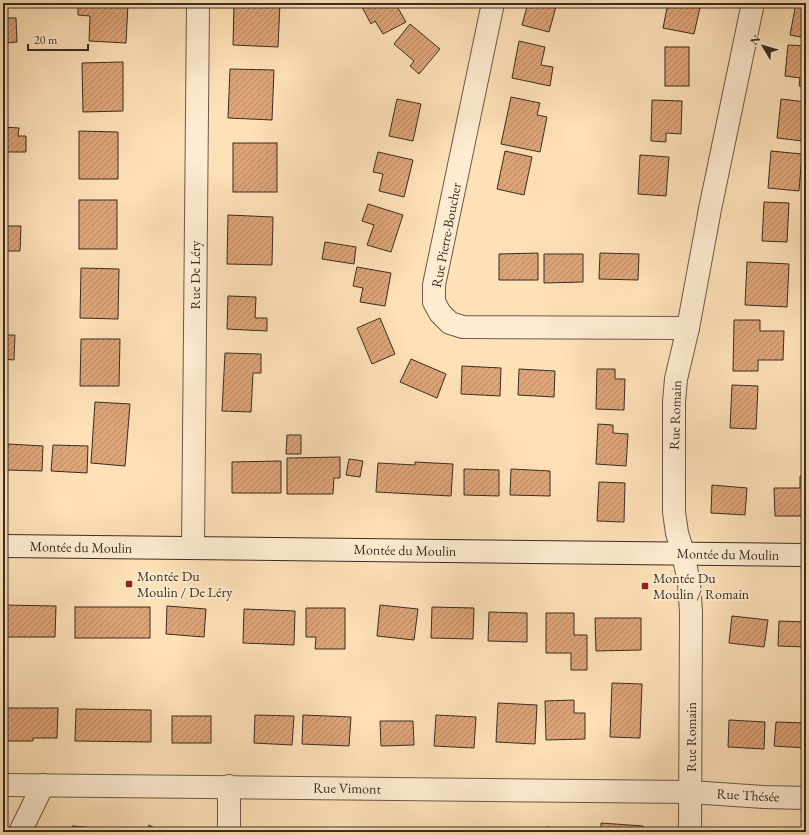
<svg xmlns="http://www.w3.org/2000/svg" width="809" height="835" font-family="'EB Garamond',serif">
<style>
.building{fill:url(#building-hatch);stroke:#382d23}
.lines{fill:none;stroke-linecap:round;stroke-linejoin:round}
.street-casing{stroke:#6a5a48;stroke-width:24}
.secondary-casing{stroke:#382d23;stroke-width:24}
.street{stroke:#ffecd1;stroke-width:22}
.secondary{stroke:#ffecd1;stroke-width:22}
.poi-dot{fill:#8f2418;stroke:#ffecd1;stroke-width:1.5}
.labels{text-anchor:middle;stroke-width:4;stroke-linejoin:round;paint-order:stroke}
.street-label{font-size:14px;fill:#382d23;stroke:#ffecd1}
.poi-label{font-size:14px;fill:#382d23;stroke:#ffecd1;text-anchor:start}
</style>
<defs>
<pattern id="building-hatch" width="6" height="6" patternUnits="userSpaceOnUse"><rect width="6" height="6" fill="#dea579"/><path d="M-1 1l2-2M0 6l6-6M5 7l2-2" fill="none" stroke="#b58763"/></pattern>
</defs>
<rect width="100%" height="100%" fill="#ffe1b8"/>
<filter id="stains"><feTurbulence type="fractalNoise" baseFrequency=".005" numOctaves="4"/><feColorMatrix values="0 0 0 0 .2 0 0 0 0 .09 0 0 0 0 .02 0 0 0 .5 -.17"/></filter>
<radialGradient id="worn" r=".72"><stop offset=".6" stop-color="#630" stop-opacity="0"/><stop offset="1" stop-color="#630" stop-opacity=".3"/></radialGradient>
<!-- building -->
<g class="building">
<path d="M 78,3 L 128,3 L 126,43 L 89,41 L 90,16 L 78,15 Z"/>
<path d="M 234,3 L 280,3 L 278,47 L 233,45 Z"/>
<path d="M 368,3 L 395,3 L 406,22 L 383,34 L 375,21 L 371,24 L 362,7 Z"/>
<path d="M 528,3 L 557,3 L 549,32 L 522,25 Z"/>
<path d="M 668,3 L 701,3 L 694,34 L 663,28 Z"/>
<path d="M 796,3 L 806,3 L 806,38 L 790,35 Z"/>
<path d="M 3,18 L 16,18 L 17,42 L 3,43 Z"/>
<path d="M 410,24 L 440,49 L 419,74 L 410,66 L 414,61 L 394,44 Z"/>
<path d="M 519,41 L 545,47 L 541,65 L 553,67 L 550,86 L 512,78 Z"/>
<path d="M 788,45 L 806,46 L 806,87 L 799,86 L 800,78 L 785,76 Z"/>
<rect x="665" y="47" width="24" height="39"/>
<path d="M 123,62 L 123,111 L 83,112 L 82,63 Z"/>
<path d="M 230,69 L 274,70 L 272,120 L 228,118 Z"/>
<path d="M 511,97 L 540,103 L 537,115 L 547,117 L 540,152 L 501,144 Z"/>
<path d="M 397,99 L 421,104 L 413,141 L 389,136 Z"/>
<path d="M 781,99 L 806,102 L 806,115 L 803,141 L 777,138 Z"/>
<path d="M 652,100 L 682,101 L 681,134 L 666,133 L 666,142 L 651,141 Z"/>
<path d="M 3,127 L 19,128 L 18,136 L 26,136 L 26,152 L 3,152 Z"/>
<path d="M 79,131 L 118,132 L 118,179 L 79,179 Z"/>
<rect x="233" y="143" width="44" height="49"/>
<path d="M 505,151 L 532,157 L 524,195 L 497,189 Z"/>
<path d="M 771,151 L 802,154 L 799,191 L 768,188 Z"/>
<path d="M 378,152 L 413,160 L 404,197 L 379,191 L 383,174 L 373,172 Z"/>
<path d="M 640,155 L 669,157 L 666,196 L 638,194 Z"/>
<rect x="79" y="200" width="38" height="49"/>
<path d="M 764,202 L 789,203 L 787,242 L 762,241 Z"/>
<path d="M 368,204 L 403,215 L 391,252 L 367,245 L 374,225 L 362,221 Z"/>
<path d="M 228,215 L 273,217 L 272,265 L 227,264 Z"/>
<path d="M 3,226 L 21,226 L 20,251 L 3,251 Z"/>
<path d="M 325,242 L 356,247 L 354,264 L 322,259 Z"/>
<path d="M 538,253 L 538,280 L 499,280 L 499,254 Z"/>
<path d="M 600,253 L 639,254 L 638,280 L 599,279 Z"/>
<path d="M 544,254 L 583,254 L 583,282 L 544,283 Z"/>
<path d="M 747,262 L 789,264 L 787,307 L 745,305 Z"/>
<path d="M 357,267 L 391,273 L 385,306 L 360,302 L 363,288 L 353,286 Z"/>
<path d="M 81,268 L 119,269 L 118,319 L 80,318 Z"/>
<path d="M 228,296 L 256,297 L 255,318 L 267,318 L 267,331 L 227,329 Z"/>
<path d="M 380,318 L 395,354 L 372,364 L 357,328 Z"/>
<path d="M 734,320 L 760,320 L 760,331 L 784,331 L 783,360 L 758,360 L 758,371 L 733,371 Z"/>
<path d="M 3,335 L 15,335 L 14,360 L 3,359 Z"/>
<path d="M 81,339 L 120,339 L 119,386 L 80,386 Z"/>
<path d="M 225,353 L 261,354 L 261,373 L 253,373 L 251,412 L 222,411 Z"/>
<path d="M 411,359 L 446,374 L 437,398 L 400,382 Z"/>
<path d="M 462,366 L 501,368 L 500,396 L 461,394 Z"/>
<path d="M 519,369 L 555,371 L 554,397 L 518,395 Z"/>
<path d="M 597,369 L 615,369 L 615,379 L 625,379 L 624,410 L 596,409 Z"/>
<path d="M 732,385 L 758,386 L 756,429 L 730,428 Z"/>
<path d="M 95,402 L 130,404 L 125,466 L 91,463 Z"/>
<path d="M 598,424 L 613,425 L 613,433 L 628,434 L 626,466 L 596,464 Z"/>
<path d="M 287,435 L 301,435 L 301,454 L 286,454 Z"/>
<path d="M 8,444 L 43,446 L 42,471 L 6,470 Z"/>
<path d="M 53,445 L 88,446 L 87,473 L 51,471 Z"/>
<path d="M 340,457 L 340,478 L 334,478 L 333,494 L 287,494 L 287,458 Z"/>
<path d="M 349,459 L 363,461 L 360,477 L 346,475 Z"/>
<path d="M 281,461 L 281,493 L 232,493 L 232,462 Z"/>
<path d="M 415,462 L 453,464 L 451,496 L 376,492 L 378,463 L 415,465 Z"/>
<path d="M 464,469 L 499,470 L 499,496 L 464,495 Z"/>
<path d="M 511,469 L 550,471 L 550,496 L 510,495 Z"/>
<path d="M 800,476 L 806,476 L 806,516 L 775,516 L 774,488 L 800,488 Z"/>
<path d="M 599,482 L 625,483 L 624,522 L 597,521 Z"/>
<path d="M 712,485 L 747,488 L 745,515 L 711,513 Z"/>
<path d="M 3,605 L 56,606 L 55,637 L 3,637 Z"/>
<path d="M 380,605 L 418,609 L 414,640 L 377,636 Z"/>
<path d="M 167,606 L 206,609 L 204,637 L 166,634 Z"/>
<rect x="75" y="607" width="75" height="31"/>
<path d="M 432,607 L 474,608 L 473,639 L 431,638 Z"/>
<path d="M 306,608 L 345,608 L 345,649 L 315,649 L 316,637 L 306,637 Z"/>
<path d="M 244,609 L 295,611 L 294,645 L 243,643 Z"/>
<path d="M 489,612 L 527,613 L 527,642 L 488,641 Z"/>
<path d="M 546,613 L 574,613 L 574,635 L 587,635 L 587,670 L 571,670 L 571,653 L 546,653 Z"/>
<path d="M 732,616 L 768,620 L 764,647 L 729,643 Z"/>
<path d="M 595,618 L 641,618 L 641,650 L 596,651 Z"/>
<path d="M 779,621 L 806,622 L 806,647 L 778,646 Z"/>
<path d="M 612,683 L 642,684 L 640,738 L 610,737 Z"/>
<path d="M 574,700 L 574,713 L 585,713 L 585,739 L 546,740 L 545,701 Z"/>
<path d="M 498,703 L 537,705 L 535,744 L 496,742 Z"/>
<path d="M 3,708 L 58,708 L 57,738 L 33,738 L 33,741 L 3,741 Z"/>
<path d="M 76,709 L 151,710 L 151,742 L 75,741 Z"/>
<path d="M 255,715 L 294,716 L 292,745 L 254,743 Z"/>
<path d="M 303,715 L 351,717 L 349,746 L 302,744 Z"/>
<path d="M 436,715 L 476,717 L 474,748 L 434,746 Z"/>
<rect x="172" y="716" width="39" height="27"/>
<path d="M 729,720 L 765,722 L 764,749 L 728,747 Z"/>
<path d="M 380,721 L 413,721 L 414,745 L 381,746 Z"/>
<path d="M 776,722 L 806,723 L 806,748 L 774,746 Z"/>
<path d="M 601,823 L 643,826 L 643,832 L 601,832 Z"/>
<path d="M 149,825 L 162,832 L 146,832 Z"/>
<path d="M 72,826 L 97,828 L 97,832 L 72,832 Z"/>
<path d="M 546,827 L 580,830 L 580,832 L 545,832 Z"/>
<rect x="266" y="828" width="34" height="4"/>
<path d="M 354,828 L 354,832 L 315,832 L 315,829 Z"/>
<path d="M 381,829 L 416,830 L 416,832 L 380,832 Z"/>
<path d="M 524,829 L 524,832 L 487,832 L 487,830 Z"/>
<rect x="422" y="830" width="50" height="2"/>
</g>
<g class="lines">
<!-- street casing -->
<g class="street-casing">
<g id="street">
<path d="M 493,3 L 434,285 L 434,302 L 440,313 L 450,323 L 463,327 L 688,328"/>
<path d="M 193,548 L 198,3"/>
<path d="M 3,785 L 690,792 L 764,797 L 806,798"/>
<path d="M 20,832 L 43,785"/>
<path d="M 229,832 L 229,786"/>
<path d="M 690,832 L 691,612 L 689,583 L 683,553 L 677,533 L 674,512 L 674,402 L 676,379 L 688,328 L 710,209 L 753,3"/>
</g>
</g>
<!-- secondary casing -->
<g class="secondary-casing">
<path id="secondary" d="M 3,546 L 806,555"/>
</g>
<!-- street -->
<use href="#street" class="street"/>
<!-- secondary -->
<use href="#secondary" class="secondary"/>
</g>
<!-- markers -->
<g class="poi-dot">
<rect x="125" y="580" width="8" height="8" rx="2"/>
<rect x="641" y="582" width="8" height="8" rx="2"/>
</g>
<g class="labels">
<!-- street labels -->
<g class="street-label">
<text transform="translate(446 235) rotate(-79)" y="5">Rue Pierre-Boucher</text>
<text transform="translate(195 275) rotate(-90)" y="5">Rue De Léry</text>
<text transform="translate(675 415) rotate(-88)" y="5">Rue Romain</text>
<text transform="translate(81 547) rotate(1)" y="5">Montée du Moulin</text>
<text transform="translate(405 550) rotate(1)" y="5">Montée du Moulin</text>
<text transform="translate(728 554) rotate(1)" y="5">Montée du Moulin</text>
<text transform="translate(691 737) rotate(-90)" y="5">Rue Romain</text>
<text transform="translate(347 788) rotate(1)" y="5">Rue Vimont</text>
<text transform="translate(748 795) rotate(3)" y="5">Rue Thésée</text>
</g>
<!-- poi labels -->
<g class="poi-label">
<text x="137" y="581">Montée Du<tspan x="137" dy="16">Moulin / De Léry</tspan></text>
<text x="653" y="583">Montée Du<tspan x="653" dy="16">Moulin / Romain</tspan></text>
</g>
</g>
<!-- margin -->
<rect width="809" height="835" fill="none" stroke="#ffe1b8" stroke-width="16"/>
<rect x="4" y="4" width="801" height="827" fill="none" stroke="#382d23" stroke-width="2"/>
<rect x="8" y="8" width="793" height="819" fill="none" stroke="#382d23"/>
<!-- north arrow -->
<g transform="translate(763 46) rotate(308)" stroke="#ffecd1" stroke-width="3" paint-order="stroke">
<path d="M0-3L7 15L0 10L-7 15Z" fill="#382d23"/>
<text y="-6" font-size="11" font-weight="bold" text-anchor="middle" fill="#382d23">N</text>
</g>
<!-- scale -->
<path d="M28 44v6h60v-6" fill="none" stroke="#382d23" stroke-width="2"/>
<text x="34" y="44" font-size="12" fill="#382d23" stroke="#ffecd1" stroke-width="3" paint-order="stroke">20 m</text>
<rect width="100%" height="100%" filter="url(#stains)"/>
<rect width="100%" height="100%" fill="url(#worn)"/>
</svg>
